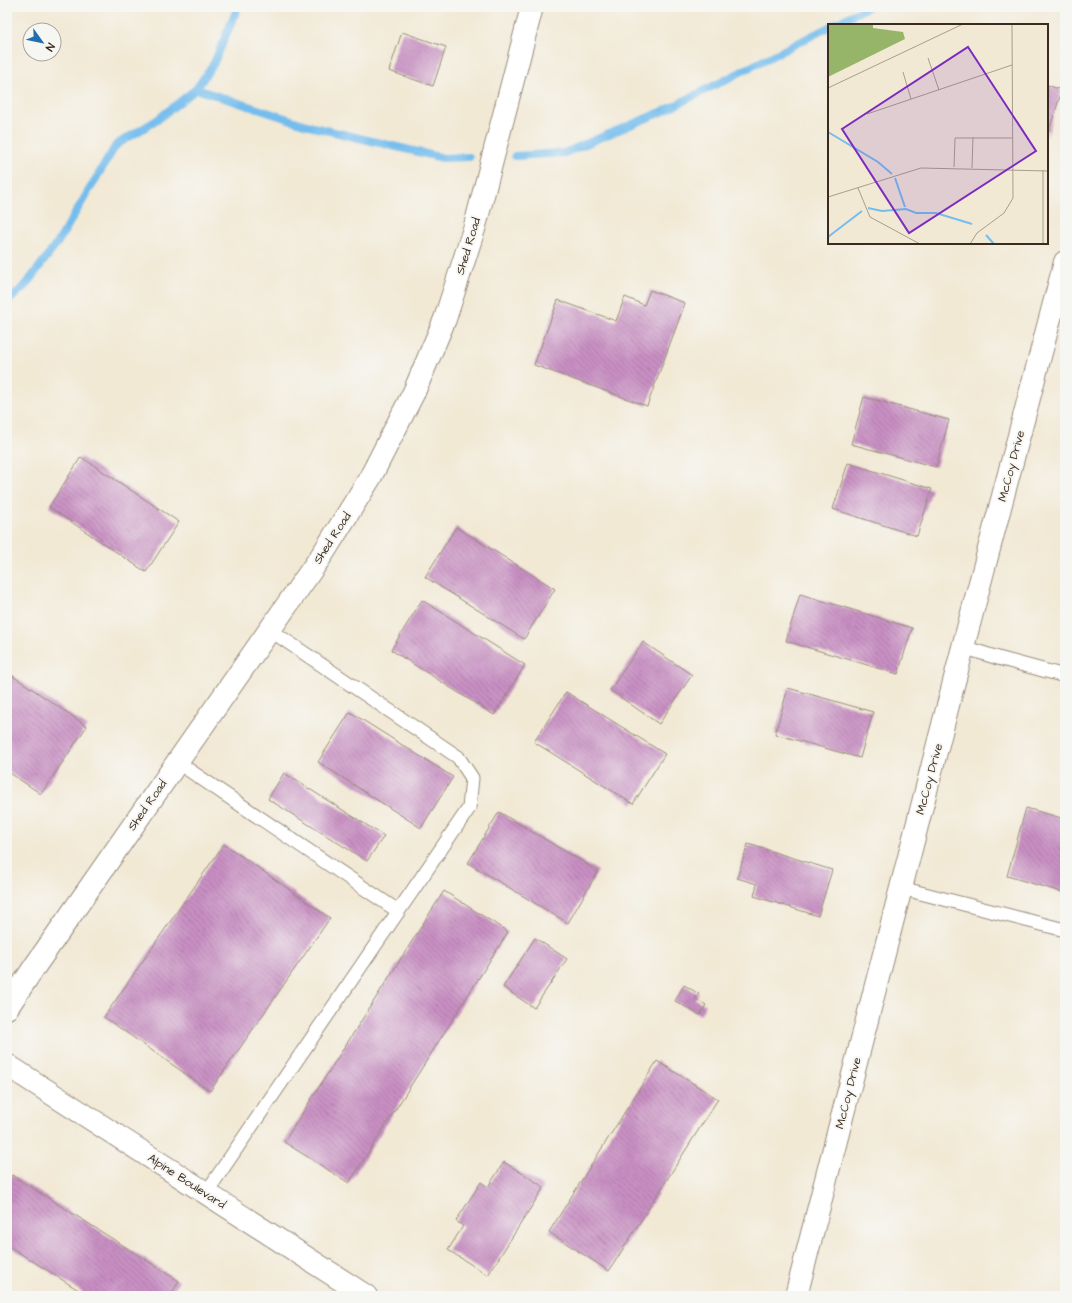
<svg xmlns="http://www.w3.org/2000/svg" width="1072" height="1303" font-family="'Architects Daughter',sans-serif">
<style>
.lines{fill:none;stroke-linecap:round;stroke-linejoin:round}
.stream{stroke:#75bded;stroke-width:8}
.building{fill:url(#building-back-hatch)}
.service-casing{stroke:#968a7a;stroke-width:15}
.minor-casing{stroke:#968a7a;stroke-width:24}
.tertiary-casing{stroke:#968a7a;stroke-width:24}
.service{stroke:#fff;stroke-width:13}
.minor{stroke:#fff;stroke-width:22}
.tertiary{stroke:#fff;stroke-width:22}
.labels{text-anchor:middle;stroke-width:4;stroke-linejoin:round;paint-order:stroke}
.street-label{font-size:12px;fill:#3b2a1e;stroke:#f6f6f2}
.inset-river{fill:none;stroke:#75bded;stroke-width:2}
.inset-road{fill:none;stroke:#a99d8c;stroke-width:1}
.view{fill:#7b2cbf;fill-opacity:0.15;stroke:#7b2cbf;stroke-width:2}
.inset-edge{fill:none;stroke:#3b2a1e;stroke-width:2}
</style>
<defs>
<pattern id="building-back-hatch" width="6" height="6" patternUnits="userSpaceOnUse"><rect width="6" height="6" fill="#c88fc3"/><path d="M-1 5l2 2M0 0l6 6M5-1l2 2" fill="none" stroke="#a4759e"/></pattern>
</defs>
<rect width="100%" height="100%" fill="#f6f6f2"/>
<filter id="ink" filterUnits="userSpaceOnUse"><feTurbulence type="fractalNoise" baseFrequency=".025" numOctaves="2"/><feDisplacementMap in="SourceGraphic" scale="8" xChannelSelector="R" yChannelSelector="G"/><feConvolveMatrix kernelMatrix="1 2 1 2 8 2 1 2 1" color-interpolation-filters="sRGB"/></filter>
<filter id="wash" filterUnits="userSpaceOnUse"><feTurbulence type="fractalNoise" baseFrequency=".012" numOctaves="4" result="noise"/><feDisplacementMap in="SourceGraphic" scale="16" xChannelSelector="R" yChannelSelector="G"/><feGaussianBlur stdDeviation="0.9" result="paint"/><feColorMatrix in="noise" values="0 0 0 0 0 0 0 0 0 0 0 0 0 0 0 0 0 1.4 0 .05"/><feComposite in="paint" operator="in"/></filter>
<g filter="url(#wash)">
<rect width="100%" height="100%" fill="#f2e9d5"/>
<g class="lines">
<!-- stream -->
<g class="stream">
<path d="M 833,25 L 868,7"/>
<path d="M 196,89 L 313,127 L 443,158 L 469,157"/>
<path d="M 515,156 L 564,153 L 666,110 L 829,27"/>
<path d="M 7,302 L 25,286 L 58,242 L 116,145 L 157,120 L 196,89 L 214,63 L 238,7"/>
</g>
</g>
<g id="blocks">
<!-- building -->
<g class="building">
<path d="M 402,32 L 446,47 L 433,86 L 389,71 Z"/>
<path d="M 1047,85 L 1062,90 L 1047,137 Z"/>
<path d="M 650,290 L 685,303 L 647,406 L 534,365 L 558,300 L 616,321 L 625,297 L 644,305 Z"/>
<path d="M 864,397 L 949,420 L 936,467 L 851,444 Z"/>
<path d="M 81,457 L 179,522 L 146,572 L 49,507 Z"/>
<path d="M 848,463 L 932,489 L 917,536 L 833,509 Z"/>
<path d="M 456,527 L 555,589 L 524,639 L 425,577 Z"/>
<path d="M 800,594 L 912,628 L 898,674 L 786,641 Z"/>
<path d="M 422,600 L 525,665 L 494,715 L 391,650 Z"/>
<path d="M 643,642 L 692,675 L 659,724 L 610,690 Z"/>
<path d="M 7,672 L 87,726 L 41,794 L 7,771 Z"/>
<path d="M 788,688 L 873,712 L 860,758 L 775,734 Z"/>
<path d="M 566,692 L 665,754 L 633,804 L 534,742 Z"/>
<path d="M 350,712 L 453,777 L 421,828 L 318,762 Z"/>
<path d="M 284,773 L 384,836 L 367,861 L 268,799 Z"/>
<path d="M 1026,808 L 1065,819 L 1065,893 L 1007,876 Z"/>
<path d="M 499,812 L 598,871 L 568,923 L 468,863 Z"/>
<path d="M 224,844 L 330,918 L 210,1091 L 104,1017 Z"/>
<path d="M 748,844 L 832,870 L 818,916 L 754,896 L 757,884 L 737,878 Z"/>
<path d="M 444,891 L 508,932 L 349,1183 L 284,1142 Z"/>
<path d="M 535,938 L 567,959 L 534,1008 L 503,987 Z"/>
<path d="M 684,985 L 699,994 L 695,999 L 706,1005 L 700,1015 L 675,1001 Z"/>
<path d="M 657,1061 L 718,1099 L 609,1271 L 549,1232 Z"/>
<path d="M 504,1162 L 544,1187 L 488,1275 L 448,1250 L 463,1226 L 456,1221 L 481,1182 L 488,1187 Z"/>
<path d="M 12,1175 L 179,1281 L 170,1296 L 88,1296 L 7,1245 L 7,1182 Z"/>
</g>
</g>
</g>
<g filter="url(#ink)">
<use href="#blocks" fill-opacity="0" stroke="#968a7a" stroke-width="1"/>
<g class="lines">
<!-- service casing -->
<g class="service-casing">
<g id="service">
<path d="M 963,647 L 998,658 L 1065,676"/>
<path d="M 177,762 L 398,911"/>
<path d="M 901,888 L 1065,930"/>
<path d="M 206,1193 L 469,808 L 472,778 L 458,757 L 270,630"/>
</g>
</g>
<!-- minor casing -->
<g class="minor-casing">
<g id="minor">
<path d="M 7,1065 L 366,1296"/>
<path d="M 796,1296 L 963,647 L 1065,262"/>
</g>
</g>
<!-- tertiary casing -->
<g class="tertiary-casing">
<path id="tertiary" d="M 7,1008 L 35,966 L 324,552 L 370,478 L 414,392 L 445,319 L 475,226 L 532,7"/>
</g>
<!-- service -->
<use href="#service" class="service"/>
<!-- minor -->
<use href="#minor" class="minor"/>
<!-- tertiary -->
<use href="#tertiary" class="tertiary"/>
</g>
</g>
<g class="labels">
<!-- street labels -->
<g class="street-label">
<text transform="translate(468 246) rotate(-73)" y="4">Shed Road</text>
<text transform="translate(1011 466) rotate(-75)" y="4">McCoy Drive</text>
<text transform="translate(332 538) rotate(-57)" y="4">Shed Road</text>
<text transform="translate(929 779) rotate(-75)" y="4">McCoy Drive</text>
<text transform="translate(147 805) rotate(-55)" y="4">Shed Road</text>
<text transform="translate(848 1093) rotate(-76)" y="4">McCoy Drive</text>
<text transform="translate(187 1181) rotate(33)" y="4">Alpine Boulevard</text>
</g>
</g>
<!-- overview -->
<g transform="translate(828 24)">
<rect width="220" height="220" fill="#f2e9d5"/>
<path d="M 0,0 L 45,0 L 45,4 L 75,8 L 77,15 L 0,53 Z" fill="#97b568"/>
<path class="inset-river" d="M 0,108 L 50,138 L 64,150M 67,154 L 77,183M 40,184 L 54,187 L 78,185 L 88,189 L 108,189 L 144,200M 158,211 L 166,220M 0,213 L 34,187"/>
<path class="inset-road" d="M 100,34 L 111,66M 75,48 L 83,75M 0,64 L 135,0M 39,90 L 184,41M 126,143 L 127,114 L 184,114M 144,144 L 145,113M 215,146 L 215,220M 30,164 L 42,193 L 92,220M 0,173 L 93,144 L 220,147M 142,220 L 149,209 L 176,189 L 185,174 L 184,0"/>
<path class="view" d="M 140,23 L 208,127 L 81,209 L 14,105 Z"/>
<rect width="220" height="220" class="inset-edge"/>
</g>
<!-- margin -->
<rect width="1072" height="1303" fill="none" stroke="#f6f6f2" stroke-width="24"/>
<!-- north arrow -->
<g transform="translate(42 42) rotate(123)"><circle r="19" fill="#f6f6f2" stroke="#aba49d"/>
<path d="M0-3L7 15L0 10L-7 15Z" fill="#1f6fb2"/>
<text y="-6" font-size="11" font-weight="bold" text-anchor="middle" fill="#3b2a1e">N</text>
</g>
</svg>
